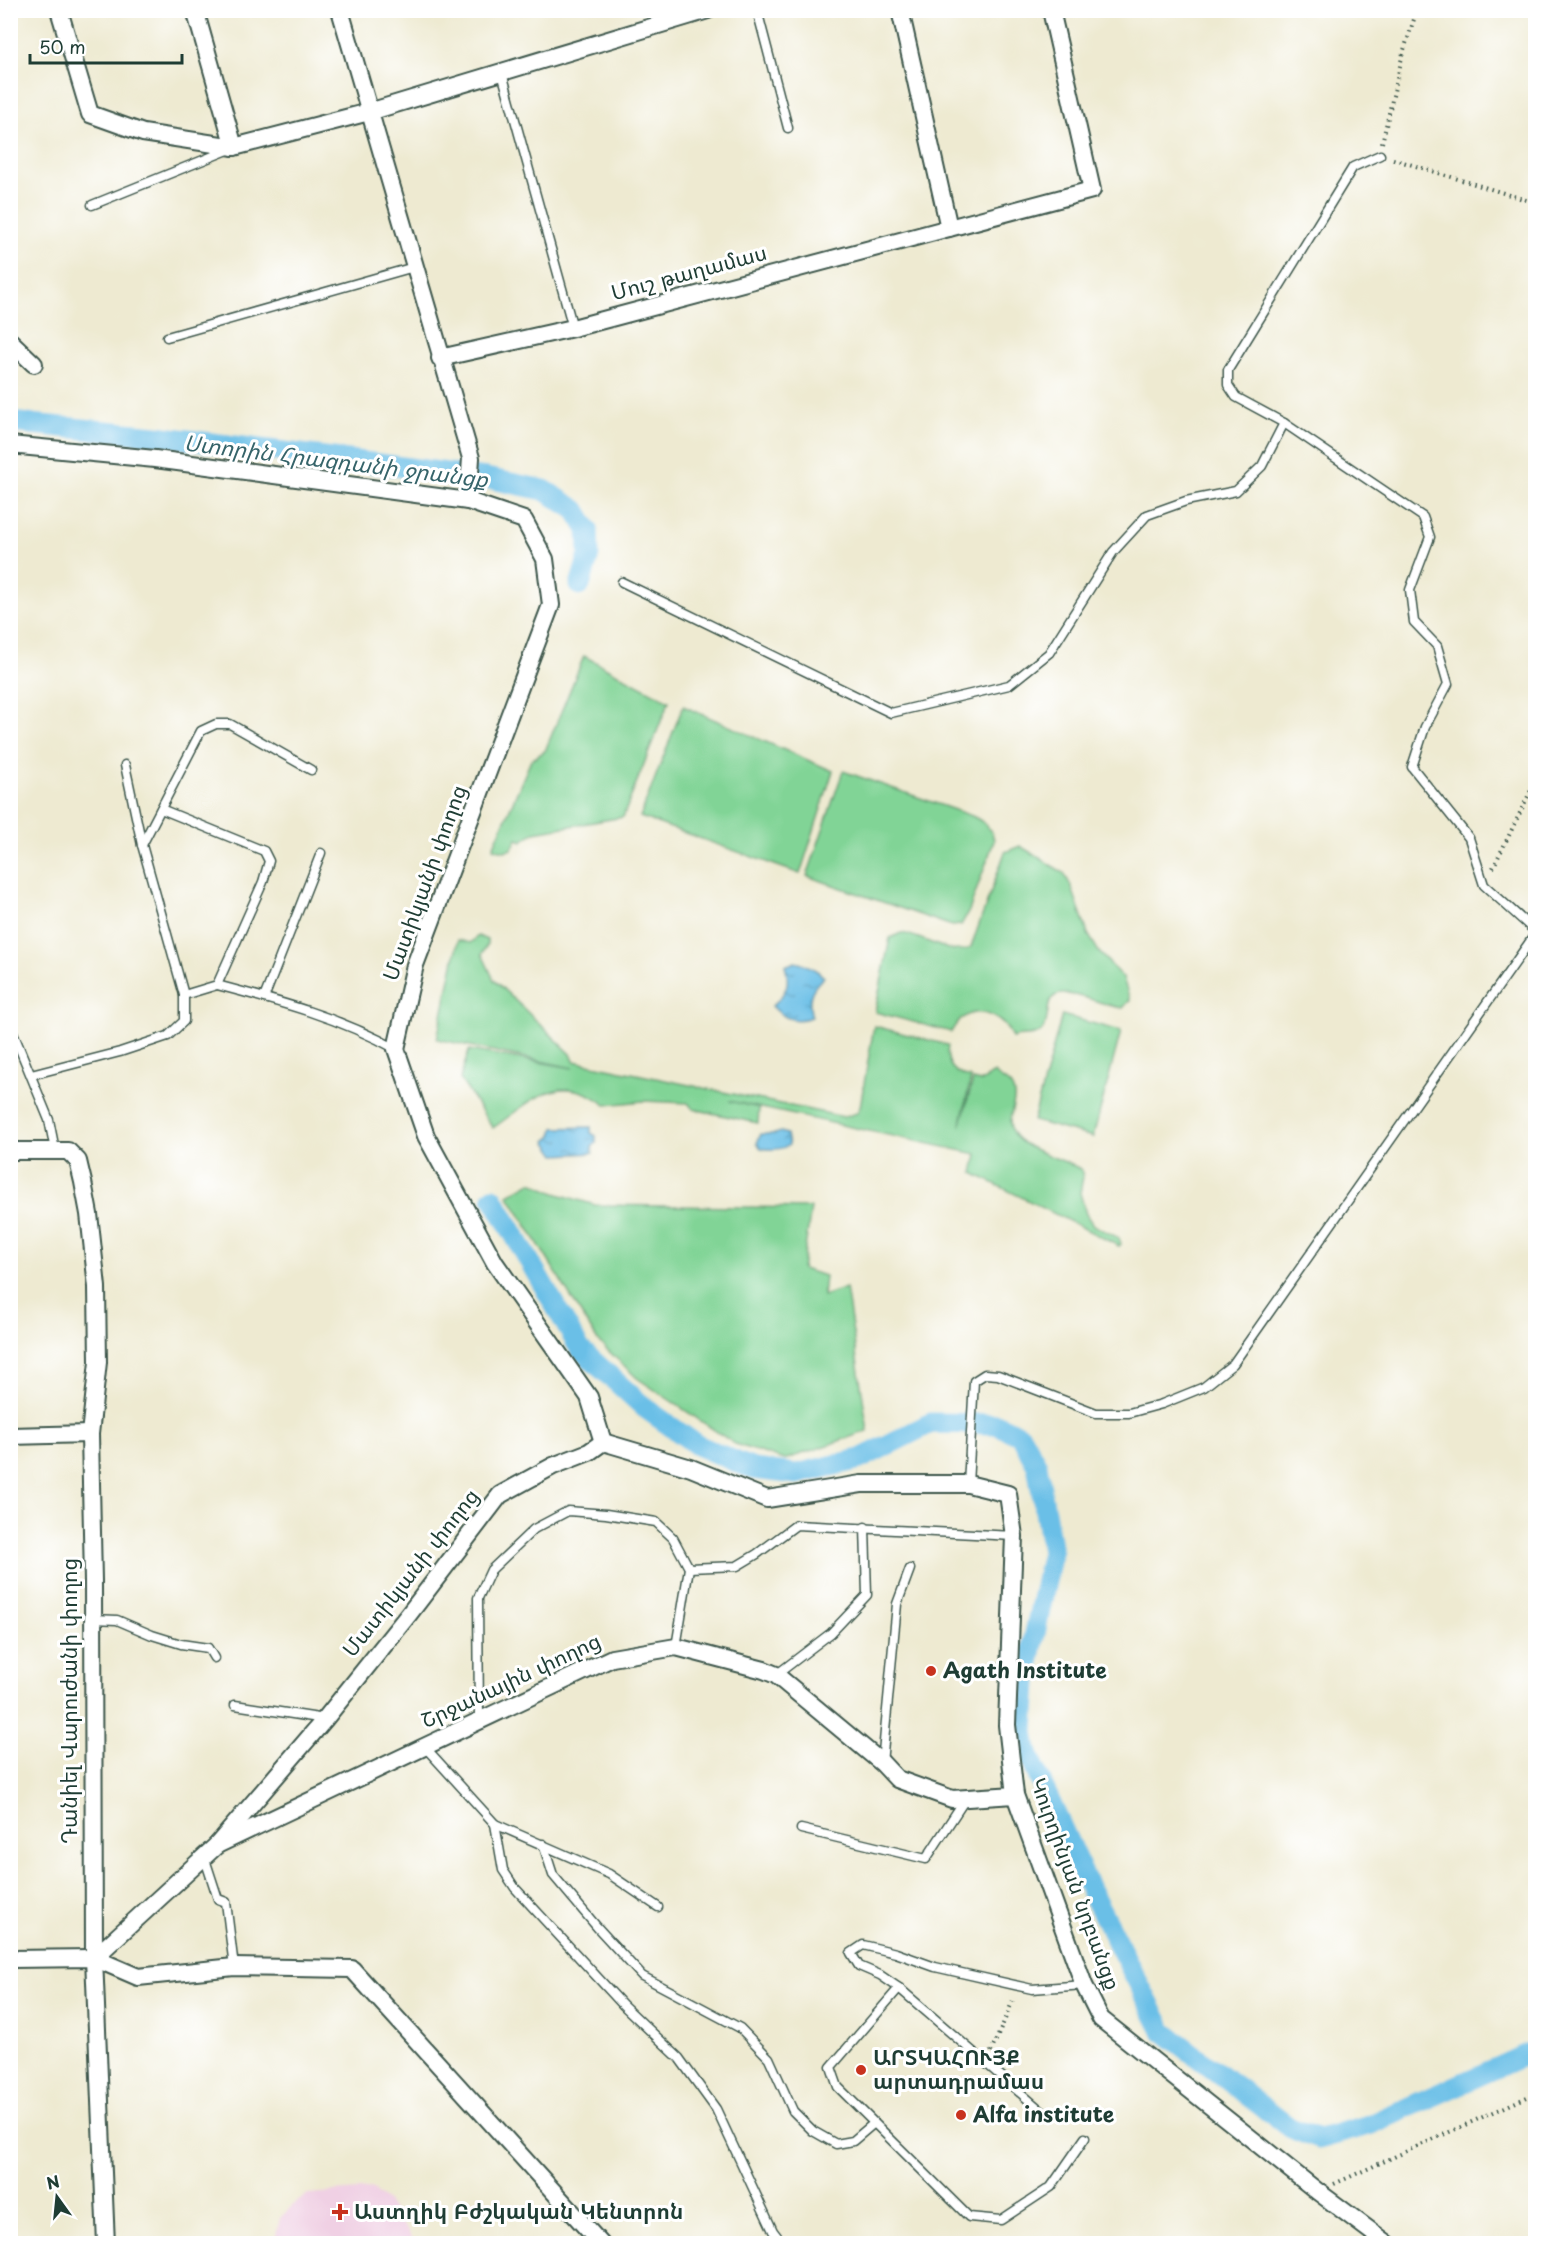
<svg xmlns="http://www.w3.org/2000/svg" width="1546" height="2254" font-family="'Playpen Sans','Noto Sans Armenian',sans-serif">
<style>
.built{fill:#f0d0e4}
.green{fill:#81d496;stroke:#508865;stroke-width:1.5}
.water{fill:url(#water-ripples);stroke:#447e8e;stroke-width:1.5}
.lines{fill:none;stroke-linecap:round;stroke-linejoin:round}
.canal{stroke:#6abfe7;stroke-width:21}
.lane-casing{stroke:#3e574c;stroke-width:11}
.street-casing{stroke:#3e574c;stroke-width:20}
.path{stroke:#3e574c;stroke-width:4;stroke-dasharray:1.5 4.5;stroke-linecap:butt}
.lane{stroke:#fff;stroke-width:8}
.street{stroke:#fff;stroke-width:16}
.poi-dot{fill:#c8321e;stroke:#fff;stroke-width:2}
.labels{text-anchor:middle;stroke-width:6;stroke-linejoin:round;paint-order:stroke}
.street-label{font-size:21px;fill:#1f3d34;stroke:#fff}
.poi-label{font-size:21px;font-weight:bold;fill:#1f3d34;stroke:#fff;text-anchor:start}
.water-label{font-size:22px;font-style:italic;fill:#36646a;stroke:#fff}
</style>
<defs>
<pattern id="water-ripples" width="26" height="14" patternUnits="userSpaceOnUse" patternTransform="scale(1.5)"><rect width="26" height="14" fill="#6abfe7"/><path d="M2 4q2-2 4 0t4 0M15 11q2-2 4 0t4 0" fill="none" stroke="#579cbc"/></pattern>
</defs>
<rect width="100%" height="100%" fill="#fff"/>
<filter id="ink" filterUnits="userSpaceOnUse"><feTurbulence type="fractalNoise" baseFrequency=".0167" numOctaves="2"/><feDisplacementMap in="SourceGraphic" scale="12" xChannelSelector="R" yChannelSelector="G"/><feConvolveMatrix kernelMatrix="1 2 1 2 8 2 1 2 1" color-interpolation-filters="sRGB"/></filter>
<filter id="wash" filterUnits="userSpaceOnUse"><feTurbulence type="fractalNoise" baseFrequency=".008" numOctaves="4" result="noise"/><feDisplacementMap in="SourceGraphic" scale="24" xChannelSelector="R" yChannelSelector="G"/><feGaussianBlur stdDeviation="1.35" result="paint"/><feColorMatrix in="noise" values="0 0 0 0 0 0 0 0 0 0 0 0 0 0 0 0 0 1.4 0 .05"/><feComposite in="paint" operator="in"/></filter>
<g filter="url(#wash)">
<rect width="100%" height="100%" fill="#eeead1"/>
<!-- built -->
<path class="built" d="M 372,2189 L 386,2201 L 416,2243 L 274,2243 L 280,2218 L 292,2206 L 308,2194 Z"/>
<!-- green -->
<g class="green">
<path d="M 584,656 L 669,701 L 623,817 L 535,832 L 522,841 L 517,839 L 512,849 L 504,851 L 493,848 L 531,760 L 545,751 Z"/>
<path d="M 683,706 L 833,771 L 800,874 L 640,817 Z"/>
<path d="M 843,771 L 972,816 C 983,821 993,828 994,841 L 969,911 L 961,925 L 952,926 L 807,876 Z"/>
<path d="M 1020,846 L 1064,873 L 1072,888 L 1088,934 L 1099,952 L 1123,978 L 1130,1000 L 1123,1008 L 1117,1007 C 1100,1004 1080,993 1063,994 C 1040,994 1054,1024 1039,1033 C 1031,1038 1021,1034 1012,1038 C 1005,1019 982,1006 964,1017 C 958,1021 954,1027 951,1032 L 875,1012 L 890,938 L 901,933 C 921,935 954,959 971,947 L 1005,852 Z"/>
<path d="M 478,936 L 487,940 L 487,945 L 482,954 L 494,980 L 571,1054 L 574,1061 L 844,1117 L 857,1113 L 860,1107 L 874,1026 L 948,1045 C 945,1063 953,1074 971,1078 L 960,1127 L 973,1080 L 980,1082 L 994,1073 C 998,1077 1004,1080 1009,1084 C 1023,1099 1003,1117 1013,1133 C 1024,1151 1063,1158 1082,1170 L 1083,1177 L 1080,1193 L 1086,1214 L 1093,1225 L 1119,1238 L 1121,1244 L 1119,1246 L 973,1173 L 977,1154 L 729,1101 L 759,1108 L 758,1123 L 693,1109 L 688,1103 L 643,1101 L 606,1105 C 559,1069 532,1101 493,1128 L 460,1079 L 469,1050 L 573,1068 L 437,1039 L 458,940 L 470,943 Z"/>
<path d="M 1062,1015 L 1121,1031 L 1093,1137 L 1033,1121 Z"/>
<path d="M 531,1182 L 555,1193 L 595,1205 L 811,1208 L 802,1269 L 825,1276 L 823,1296 L 846,1288 L 868,1431 L 784,1460 L 735,1444 L 637,1378 L 598,1341 L 508,1195 Z"/>
</g>
<!-- water -->
<g class="water">
<path d="M 795,962 C 808,965 815,968 824,977 C 810,989 807,1000 812,1017 C 795,1023 784,1019 772,1006 C 786,993 791,985 785,966 Z"/>
<path d="M 591,1127 L 591,1133 L 596,1136 L 596,1143 L 592,1147 L 593,1153 L 556,1155 L 546,1141 L 552,1136 L 554,1128 Z"/>
<path d="M 781,1132 L 787,1134 L 789,1145 C 782,1150 768,1150 761,1148 L 757,1143 L 761,1134 L 775,1134 Z"/>
</g>
<g class="lines">
<!-- canal -->
<g class="canal">
<path d="M 10,422 L 156,436 L 333,458 L 486,478 L 544,490 L 576,510 L 588,530 L 589,555 L 580,585"/>
<path d="M 493,1198 L 580,1349 L 645,1408 L 697,1445 L 753,1469 L 797,1474 L 860,1459 L 931,1423 L 996,1424 L 1021,1436 L 1037,1465 L 1052,1552 L 1028,1667 L 1024,1731 L 1027,1751 L 1089,1887 L 1163,2031 L 1290,2128 L 1319,2139 L 1369,2125 L 1536,2050"/>
</g>
</g>
</g>
<g filter="url(#ink)">
<g class="lines">
<!-- lane casing -->
<g class="lane-casing">
<g id="lane">
<path d="M 757,10 L 788,128"/>
<path d="M 502,73 L 573,328"/>
<path d="M 1380,155 L 1353,167 L 1228,370 L 1228,385 L 1236,397 L 1284,423 L 1423,517 L 1430,537 L 1410,590 L 1414,622 L 1437,646 L 1448,684 L 1425,727 L 1412,767 L 1469,838 L 1484,885 L 1536,932"/>
<path d="M 92,205 L 228,150"/>
<path d="M 167,337 L 414,267"/>
<path d="M 622,582 L 891,713 L 1009,685 L 1049,653 L 1113,552 L 1147,515 L 1186,501 L 1236,491 L 1262,466 L 1284,423"/>
<path d="M 161,809 L 264,851 L 269,861 L 263,882 L 217,985 L 184,995"/>
<path d="M 142,845 L 201,731 L 216,724 L 230,724 L 311,770"/>
<path d="M 217,985 C 278,1001 341,1018 396,1049"/>
<path d="M 264,998 L 321,853"/>
<path d="M 10,1025 L 49,1120 L 55,1150"/>
<path d="M 31,1075 L 120,1052 L 168,1036 L 184,1021 L 184,995 L 142,845 L 125,765"/>
<path d="M 968,1484 L 974,1381 L 985,1374 L 998,1375 L 1096,1413 L 1129,1413 L 1162,1404 L 1204,1387 L 1233,1364 L 1536,933"/>
<path d="M 689,1568 L 737,1566 L 757,1554 L 796,1525 L 1014,1536"/>
<path d="M 93,1619 L 117,1620 L 152,1635 L 181,1644 L 208,1648 L 214,1658"/>
<path d="M 776,1675 L 831,1633 L 867,1595 L 865,1527"/>
<path d="M 235,1705 L 325,1719"/>
<path d="M 479,1720 L 478,1598 L 491,1570 L 534,1529 L 568,1511 L 606,1514 L 656,1522 L 673,1538 L 689,1568 L 676,1647"/>
<path d="M 424,1746 L 495,1824 L 503,1870 L 515,1888 L 623,2005 L 679,2058 L 716,2109 L 773,2231 L 783,2244"/>
<path d="M 882,1763 L 897,1604 L 910,1569"/>
<path d="M 495,1824 L 609,1874 L 658,1907"/>
<path d="M 801,1829 L 926,1859 L 966,1798"/>
<path d="M 543,1844 L 553,1875 L 597,1927 L 642,1976 L 740,2028 L 769,2058 L 793,2111 L 813,2131 L 836,2144 L 853,2141 L 873,2124"/>
<path d="M 204,1856 L 218,1899 L 226,1902 L 234,1967"/>
<path d="M 899,1988 L 831,2067 L 838,2087 L 969,2217 L 1001,2220 L 1051,2187 L 1085,2138"/>
<path d="M 1046,2115 L 899,1988 L 880,1975 L 859,1966 L 851,1953 L 863,1945 L 896,1953 L 935,1967 L 1032,1989 L 1084,1985"/>
</g>
</g>
<!-- street casing -->
<g class="street-casing">
<g id="street">
<path d="M 59,10 L 90,114 L 143,133 L 234,147 L 369,112 L 708,10"/>
<path d="M 195,10 L 234,147"/>
<path d="M 340,10 L 471,458 L 468,501"/>
<path d="M 900,10 L 949,228"/>
<path d="M 10,341 L 34,364"/>
<path d="M 440,358 L 573,328 L 1092,190 L 1051,10"/>
<path d="M 10,445 L 155,459 L 468,501 L 524,520 L 545,559 L 551,605 L 415,965 L 396,1049 L 426,1136 L 495,1263 L 589,1397 L 603,1442"/>
<path d="M 10,1151 L 68,1151 L 78,1161 L 83,1182 L 89,1214 L 97,1287 L 98,1362 L 90,1434 L 93,1581 L 94,1958 L 106,2244"/>
<path d="M 10,1436 L 90,1434"/>
<path d="M 603,1442 L 691,1468 L 767,1499 L 861,1484 L 968,1484 L 1008,1494 L 1014,1536 L 1007,1725 L 1015,1795 L 1084,1985 L 1101,2019 L 1317,2191 L 1388,2244"/>
<path d="M 217,1845 L 612,1658 L 676,1647 L 764,1670 L 776,1675 L 882,1763 L 897,1779 L 952,1799 L 1015,1795"/>
<path d="M 94,1958 L 217,1845 L 325,1719 L 409,1614 L 500,1495 L 553,1466 L 589,1452 L 603,1442"/>
<path d="M 10,1959 L 94,1958 L 138,1977 L 234,1967 L 352,1969 L 601,2244"/>
</g>
</g>
<!-- path -->
<g class="path">
<path d="M 1382,143 L 1403,53 L 1417,10"/>
<path d="M 1393,159 L 1536,203"/>
<path d="M 1493,868 L 1536,780"/>
<path d="M 991,2052 L 1014,1998"/>
<path d="M 1334,2184 L 1536,2093"/>
</g>
<!-- lane -->
<use href="#lane" class="lane"/>
<!-- street -->
<use href="#street" class="street"/>
</g>
</g>
<!-- markers -->
<g class="poi-dot">
<circle cx="931" cy="1671" r="6"/>
<circle cx="861" cy="2070" r="6"/>
<circle cx="961" cy="2115" r="6"/>
<path d="M337 2203h6v6h6v6h-6v6h-6v-6h-6v-6h6z"/>
</g>
<g class="labels">
<!-- street labels -->
<g class="street-label">
<text transform="translate(689 273) rotate(-15)" y="7">Մուշ թաղամաս</text>
<text transform="translate(425 883) rotate(-70)" y="7">Մատիկյանի փողոց</text>
<text transform="translate(411 1573) rotate(-52)" y="7">Մատիկյանի փողոց</text>
<text transform="translate(511 1681) rotate(-25)" y="7">Շրջանային փողոց</text>
<text transform="translate(70 1701) rotate(-90)" y="7">Դանիել Վարուժանի փողոց</text>
<text transform="translate(1075 1884) rotate(70)" y="7">Կուրղինյան նրբանցք</text>
</g>
<!-- poi labels -->
<g class="poi-label">
<text x="943" y="1678">Agath Institute</text>
<text x="873" y="2065">ԱՐՏԿԱՀՈՒՅՔ<tspan x="873" dy="24">արտադրամաս</tspan></text>
<text x="973" y="2122">Alfa institute</text>
<text x="354" y="2219">Աստղիկ Բժշկական Կենտրոն</text>
</g>
<!-- water labels -->
<g class="water-label">
<text transform="translate(336 461) rotate(7)" y="8">Ստորին Հրազդանի ջրանցք</text>
</g>
</g>
<!-- margin -->
<rect width="1546" height="2254" fill="none" stroke="#fff" stroke-width="36"/>
<!-- north arrow -->
<g transform="translate(57 2197) rotate(345)" stroke="#ffffff" stroke-width="4.5" paint-order="stroke">
<path d="M0-4.5L10 22L0 15L-10 22Z" fill="#1f3d34"/>
<text y="-9" font-size="16" font-weight="bold" text-anchor="middle" fill="#1f3d34">N</text>
</g>
<!-- scale -->
<path d="M30 54v9h152v-9" fill="none" stroke="#1f3d34" stroke-width="3"/>
<text x="39" y="54" font-size="18" fill="#1f3d34" stroke="#ffffff" stroke-width="4.5" paint-order="stroke">50 m</text>
</svg>
